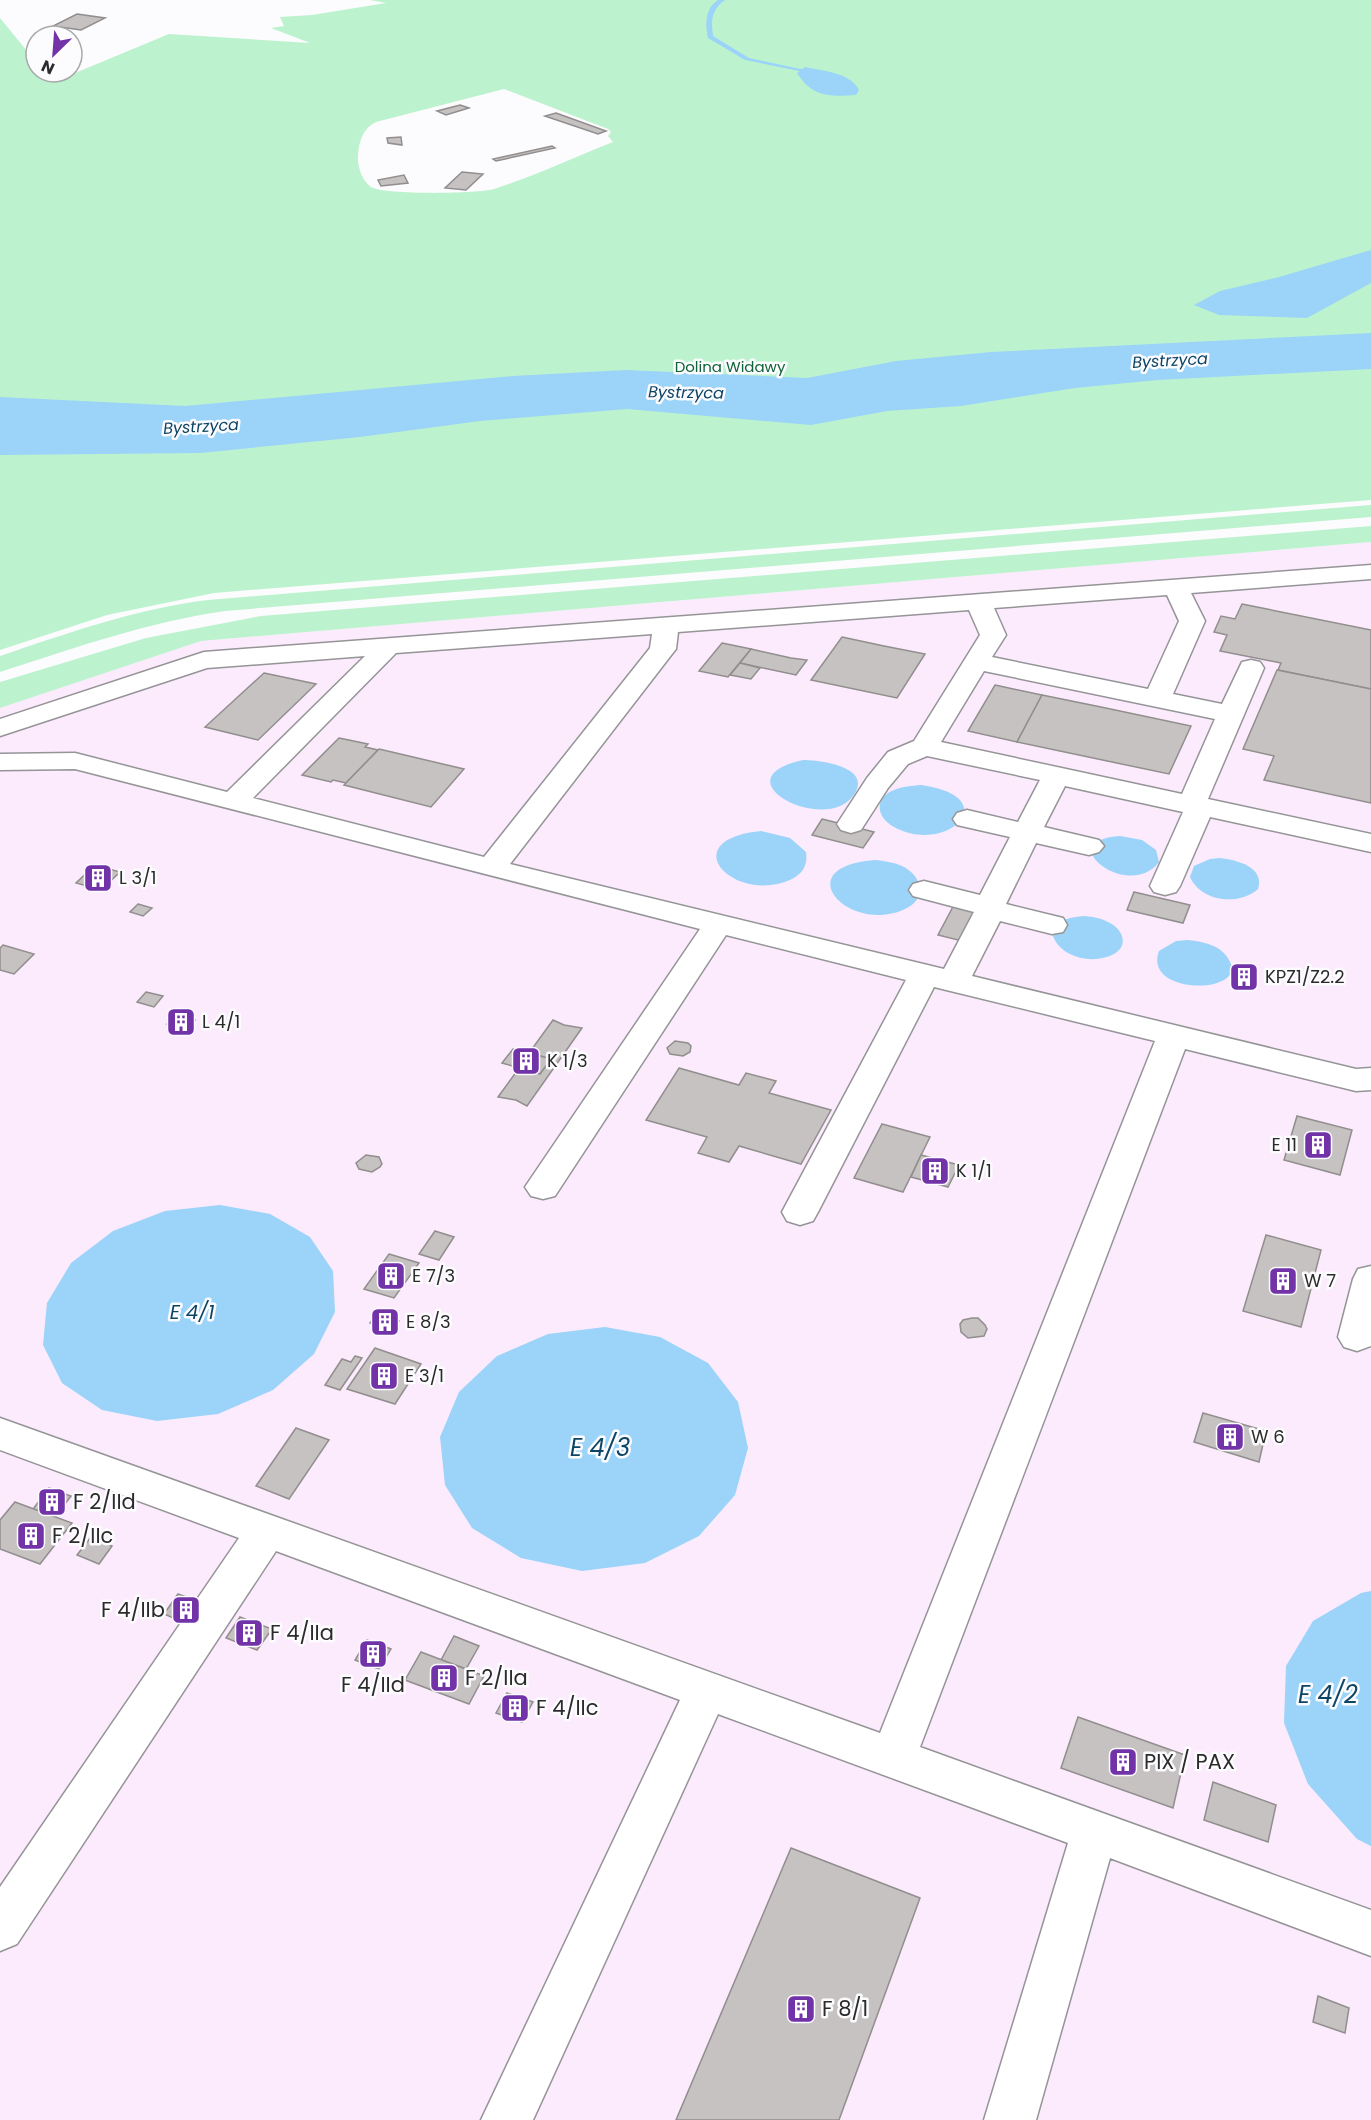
<svg xmlns="http://www.w3.org/2000/svg" width="1371" height="2120" font-family="Poppins,sans-serif">
<style>
.industrial{fill:#fbebfd}
.green{fill:#bcf3ce;fill-rule:evenodd}
.water{fill:#9bd3f9}
.lines{fill:none;stroke-linecap:round;stroke-linejoin:round}
.stream{fill:#9bd3f9;fill-rule:evenodd}
.building{fill:#c6c2c2;stroke:#918e8d;stroke-width:1.5}
.minor-casing{stroke:#959497;stroke-width:3}
.minor{fill:#fff;fill-rule:evenodd}
.labels{text-anchor:middle;stroke-width:5;stroke-linejoin:round;paint-order:stroke}
.far-park-label{font-size:15px;fill:#106339;stroke:#fcfbfe}
.far-water-label{font-size:16px;font-style:italic;fill:#0d4565;stroke:#fcfbfe}
.poi-label{font-size:18px;fill:#2c2b2c;stroke:#fcfbfe;text-anchor:start}
.water-label{font-size:20px;font-style:italic;fill:#0d4565;stroke:#fcfbfe}
.near-poi-label{font-size:21px;fill:#2c2b2c;stroke:#fcfbfe;text-anchor:start}
.near-water-label{font-size:24px;font-style:italic;fill:#0d4565;stroke:#fcfbfe}
</style>
<rect width="100%" height="100%" fill="#fcfbfe"/>
<!-- industrial -->
<path class="industrial" d="M 1371,542 L 1371,2120 L 0,2120 L 0,708 L 201,641 Z"/>
<!-- green -->
<g class="green">
<path d="M 370,0 L 1371,0 L 1371,500 L 214,593 L 107,615 L 0,650 L 0,18 L 36,62 L 36,72 L 44,72 L 47,76 L 75,73 L 169,34 L 310,43 L 271,28 L 284,26 L 280,17 L 312,15 L 386,3 ZM 504,89 L 608,129 L 611,132 L 608,136 L 613,142 C 573,158 534,176 494,189 C 478,194 383,195 371,187 C 362,181 357,166 358,155 C 359,141 363,128 376,122 Z"/>
<path d="M 1371,505 L 1371,517 L 225,611 C 148,622 74,648 0,672 L 0,656 C 68,633 136,609 208,600 Z"/>
<path d="M 1371,526 L 1371,542 L 201,641 L 0,708 L 0,682 L 146,638 L 261,616 Z"/>
</g>
<!-- water -->
<g class="water">
<path d="M 805,67 C 822,71 850,72 859,90 L 856,95 C 830,97 812,97 797,73 Z"/>
<path d="M 1371,250 L 1371,283 L 1307,318 L 1219,315 L 1194,305 L 1220,291 L 1279,277 Z"/>
<path d="M 1371,333 L 1371,369 L 1158,380 L 1075,388 L 961,406 L 887,411 L 811,425 L 627,409 L 480,421 L 360,437 L 200,453 L 0,455 L 0,397 L 185,406 L 513,376 L 626,370 L 807,378 L 896,361 L 991,352 Z"/>
<path d="M 803,760 C 818,760 871,766 855,793 C 829,838 715,779 803,760 Z"/>
<path d="M 921,785 C 1007,797 947,856 894,827 C 876,817 874,798 894,790 C 903,786 912,786 921,785 Z"/>
<path d="M 761,831 L 790,838 L 806,852 C 808,865 803,873 792,879 C 734,906 672,840 761,831 Z"/>
<path d="M 1120,836 L 1142,840 L 1156,850 L 1159,862 C 1129,902 1050,841 1120,836 Z"/>
<path d="M 1220,858 C 1237,860 1265,867 1258,889 C 1239,906 1201,902 1190,877 L 1194,866 L 1210,859 Z"/>
<path d="M 875,860 C 884,861 893,862 902,866 C 921,875 928,897 907,908 C 851,937 784,867 875,860 Z"/>
<path d="M 1085,916 C 1093,917 1101,918 1108,922 C 1122,928 1130,945 1114,954 C 1094,965 1061,958 1053,936 C 1055,919 1071,917 1085,916 Z"/>
<path d="M 1188,940 C 1204,942 1221,945 1229,960 C 1250,995 1142,996 1159,951 L 1176,941 Z"/>
<path d="M 220,1205 L 270,1214 L 310,1237 L 333,1271 L 335,1312 L 314,1354 L 273,1390 L 218,1414 L 157,1421 L 102,1410 L 62,1383 L 43,1345 L 47,1303 L 71,1263 L 113,1231 L 165,1211 Z"/>
<path d="M 605,1327 L 660,1337 L 708,1363 L 738,1402 L 748,1448 L 735,1495 L 699,1536 L 645,1563 L 582,1571 L 521,1558 L 472,1528 L 445,1485 L 440,1437 L 459,1392 L 497,1356 L 548,1334 Z"/>
<path d="M 1371,1591 L 1371,1846 L 1357,1839 L 1308,1784 L 1284,1723 L 1286,1666 L 1313,1621 L 1361,1593 Z"/>
</g>
<g class="lines">
<!-- stream -->
<path class="stream" d="M 718,0 L 725,0 C 711,10 711,21 713,36 L 749,58 L 819,73 L 819,75 L 745,60 L 708,38 C 705,25 705,8 718,0 Z"/>
</g>
<!-- building -->
<g class="building">
<path d="M 77,14 L 105,18 L 81,30 L 53,26 Z"/>
<path d="M 460,105 L 469,108 L 446,115 L 437,111 Z"/>
<path d="M 556,113 L 606,131 L 598,134 L 545,116 Z"/>
<path d="M 401,137 L 402,145 L 388,143 L 387,138 Z"/>
<path d="M 552,146 L 555,148 L 496,161 L 493,159 Z"/>
<path d="M 462,172 L 483,174 L 466,190 L 445,188 Z"/>
<path d="M 404,175 L 408,183 L 381,186 L 378,180 Z"/>
<path d="M 1242,604 L 1371,630 L 1371,689 L 1278,670 L 1281,663 L 1220,651 L 1227,635 L 1214,632 L 1221,616 L 1235,619 Z"/>
<path d="M 842,637 L 884,646 L 925,654 L 897,698 L 811,680 Z"/>
<path d="M 722,643 L 751,649 L 728,677 L 699,671 Z"/>
<path d="M 751,649 L 791,658 L 807,660 L 796,675 L 740,663 Z"/>
<path d="M 740,663 L 760,668 L 751,679 L 730,675 Z"/>
<path d="M 1277,670 L 1371,689 L 1371,803 L 1264,780 L 1274,756 L 1243,749 Z"/>
<path d="M 264,673 L 316,684 L 258,740 L 205,727 Z"/>
<path d="M 995,685 L 1042,695 L 1017,742 L 968,731 Z"/>
<path d="M 1042,695 L 1101,707 L 1191,726 L 1169,774 L 1017,742 Z"/>
<path d="M 339,738 L 368,744 L 365,747 L 378,750 L 346,783 L 333,780 L 331,782 L 302,775 Z"/>
<path d="M 379,749 L 464,769 L 431,807 L 344,785 Z"/>
<path d="M 822,819 L 874,832 L 863,848 L 812,835 Z"/>
<path d="M 95,865 L 120,872 L 101,890 L 76,883 Z"/>
<path d="M 1134,892 L 1190,905 L 1183,923 L 1127,910 Z"/>
<path d="M 956,901 L 983,908 L 966,942 L 938,935 Z"/>
<path d="M 138,904 L 152,908 L 143,916 L 130,912 Z"/>
<path d="M 3,945 L 34,954 L 14,974 L 0,970 L 0,948 Z"/>
<path d="M 1237,969 L 1255,974 L 1250,985 L 1233,981 Z"/>
<path d="M 146,992 L 163,996 L 154,1007 L 137,1002 Z"/>
<path d="M 175,1015 L 195,1020 L 187,1029 L 167,1024 Z"/>
<path d="M 553,1020 L 564,1025 L 582,1028 L 527,1106 L 516,1100 L 498,1097 L 519,1068 L 540,1074 L 551,1059 L 529,1053 Z"/>
<path d="M 675,1041 L 688,1043 L 691,1046 L 690,1052 L 683,1056 L 670,1054 L 667,1048 Z"/>
<path d="M 513,1049 L 529,1053 L 551,1059 L 540,1074 L 502,1063 Z"/>
<path d="M 679,1068 L 739,1085 L 746,1073 L 776,1081 L 769,1093 L 831,1110 L 801,1164 L 739,1146 L 729,1162 L 698,1153 L 707,1137 L 646,1120 Z"/>
<path d="M 1297,1116 L 1352,1130 L 1340,1175 L 1284,1160 Z"/>
<path d="M 882,1124 L 930,1137 L 903,1192 L 854,1178 Z"/>
<path d="M 366,1155 L 379,1157 L 382,1164 L 380,1167 L 372,1172 L 359,1169 L 356,1163 Z"/>
<path d="M 921,1155 L 959,1165 L 948,1187 L 911,1177 Z"/>
<path d="M 435,1231 L 454,1237 L 439,1260 L 419,1254 Z"/>
<path d="M 1266,1235 L 1321,1250 L 1301,1327 L 1243,1311 Z"/>
<path d="M 389,1254 L 419,1263 L 394,1298 L 364,1289 Z"/>
<path d="M 377,1314 L 399,1321 L 393,1331 L 370,1323 Z"/>
<path d="M 972,1318 L 978,1318 L 985,1325 L 987,1329 L 984,1336 L 968,1338 L 961,1332 L 960,1324 L 963,1320 Z"/>
<path d="M 375,1348 L 421,1364 L 395,1404 L 347,1389 Z"/>
<path d="M 355,1356 L 362,1358 L 340,1390 L 325,1385 L 342,1359 L 351,1362 Z"/>
<path d="M 1203,1413 L 1266,1431 L 1259,1462 L 1194,1442 Z"/>
<path d="M 296,1428 L 329,1440 L 289,1499 L 256,1486 Z"/>
<path d="M 49,1488 L 71,1496 L 56,1516 L 33,1509 Z"/>
<path d="M 15,1502 L 72,1523 L 40,1564 L 0,1549 L 0,1520 Z"/>
<path d="M 91,1537 L 112,1546 L 99,1564 L 77,1555 Z"/>
<path d="M 178,1594 L 209,1605 L 194,1627 L 164,1614 Z"/>
<path d="M 240,1617 L 272,1629 L 257,1650 L 226,1638 Z"/>
<path d="M 454,1636 L 479,1646 L 466,1669 L 441,1660 Z"/>
<path d="M 367,1640 L 391,1649 L 379,1669 L 355,1660 Z"/>
<path d="M 421,1652 L 484,1676 L 469,1704 L 405,1680 Z"/>
<path d="M 507,1693 L 533,1702 L 522,1722 L 496,1713 Z"/>
<path d="M 1078,1717 L 1185,1755 L 1173,1808 L 1061,1768 Z"/>
<path d="M 1213,1782 L 1276,1805 L 1268,1842 L 1204,1820 Z"/>
<path d="M 791,1848 L 920,1898 L 839,2120 L 676,2120 Z"/>
<path d="M 1318,1996 L 1349,2008 L 1345,2033 L 1313,2022 Z"/>
</g>
<g class="lines">
<!-- minor casing -->
<g class="minor-casing">
<g id="minor">
<path d="M 1371,565 L 1371,579 L 1191,593 L 1205,621 L 1173,694 L 1222,704 L 1242,662 L 1251,660 L 1260,662 L 1264,668 L 1208,799 L 1371,834 L 1371,852 L 1210,817 L 1180,886 L 1176,892 L 1165,895 L 1154,892 L 1150,886 L 1183,812 L 1065,786 L 1044,827 L 1099,840 L 1104,846 L 1099,852 L 1089,855 L 1036,843 L 1006,904 L 1063,918 L 1067,925 L 1063,932 L 1052,934 L 1000,921 L 972,976 L 1356,1069 L 1371,1068 L 1371,1090 L 1356,1091 L 1185,1049 L 920,1747 L 1371,1910 L 1371,1956 L 1110,1858 L 1036,2120 L 984,2120 L 1068,1843 L 718,1714 L 533,2120 L 481,2120 L 680,1700 L 276,1551 L 17,1944 L 0,1951 L 0,1887 L 239,1538 L 0,1450 L 0,1418 L 880,1733 L 1155,1041 L 934,987 L 818,1212 L 813,1221 L 800,1225 L 787,1221 L 782,1212 L 906,980 L 726,935 L 555,1196 L 543,1199 L 531,1196 L 525,1187 L 700,929 L 75,769 L 0,770 L 0,754 L 75,753 L 227,792 L 365,656 L 207,668 L 0,736 L 0,719 L 204,652 ZM 1167,595 L 1179,621 L 1148,689 L 992,657 L 1006,635 L 994,608 ZM 969,610 L 980,635 L 914,741 L 888,752 L 867,778 L 837,824 L 841,830 L 851,833 L 861,830 L 888,788 L 908,764 L 927,756 L 1040,780 L 1018,822 L 967,810 L 957,813 L 953,819 L 957,825 L 1010,837 L 980,895 L 924,881 L 913,884 L 909,890 L 913,896 L 974,912 L 944,969 L 510,864 L 672,654 L 676,649 L 678,632 ZM 652,634 L 650,648 L 484,857 L 253,798 L 396,653 ZM 984,671 L 1215,719 L 1182,794 L 941,742 Z"/>
<path d="M 1371,1266 L 1371,1346 L 1357,1351 L 1344,1347 L 1338,1337 L 1353,1279 L 1358,1269 Z"/>
</g>
</g>
<!-- minor -->
<use href="#minor" class="minor"/>
</g>
<!-- icons -->
<defs>
<g id="building-square" transform="scale(1.5)"><rect x="-9" y="-9" width="18" height="18" rx="4" fill="#7233a8" stroke="#fcfbfe"/><path d="M-4-6H4V6H1V3H-1V6H-4ZM-2.5-4.3h1.7v1.8h-1.7ZM.8-4.3h1.7v1.8H.8ZM-2.5-1h1.7V.8h-1.7ZM.8-1h1.7V.8H.8Z" fill="#fff"/></g>
</defs>
<g fill-rule="evenodd">
<use href="#building-square" x="98" y="878"/>
<use href="#building-square" x="1244" y="977"/>
<use href="#building-square" x="181" y="1022"/>
<use href="#building-square" x="526" y="1061"/>
<use href="#building-square" x="1318" y="1145"/>
<use href="#building-square" x="935" y="1171"/>
<use href="#building-square" x="391" y="1276"/>
<use href="#building-square" x="1283" y="1281"/>
<use href="#building-square" x="385" y="1322"/>
<use href="#building-square" x="384" y="1376"/>
<use href="#building-square" x="1230" y="1437"/>
<use href="#building-square" x="52" y="1502"/>
<use href="#building-square" x="31" y="1536"/>
<use href="#building-square" x="186" y="1610"/>
<use href="#building-square" x="249" y="1633"/>
<use href="#building-square" x="373" y="1654"/>
<use href="#building-square" x="444" y="1678"/>
<use href="#building-square" x="515" y="1708"/>
<use href="#building-square" x="1123" y="1762"/>
<use href="#building-square" x="801" y="2009"/>
</g>
<g class="labels">
<!-- far-park labels -->
<g class="far-park-label">
<text x="730" y="372">Dolina Widawy</text>
</g>
<!-- far-water labels -->
<g class="far-water-label">
<text transform="translate(1170 360) rotate(-3)" y="6">Bystrzyca</text>
<text transform="translate(686 392) rotate(1)" y="6">Bystrzyca</text>
<text transform="translate(201 426) rotate(-3)" y="6">Bystrzyca</text>
</g>
<!-- poi labels -->
<g class="poi-label">
<text x="119" y="884">L 3/1</text>
<text x="1265" y="983">KPZ1/Z2.2</text>
<text x="202" y="1028">L 4/1</text>
<text x="547" y="1067">K 1/3</text>
<text x="1297" y="1151" text-anchor="end">E 11</text>
<text x="956" y="1177">K 1/1</text>
<text x="412" y="1282">E 7/3</text>
<text x="1304" y="1287">W 7</text>
<text x="406" y="1328">E 8/3</text>
<text x="405" y="1382">E 3/1</text>
<text x="1251" y="1443">W 6</text>
</g>
<!-- water labels -->
<g class="water-label">
<text x="192" y="1319">E 4/1</text>
</g>
<!-- near-poi labels -->
<g class="near-poi-label">
<text x="73" y="1509">F 2/IId</text>
<text x="52" y="1543">F 2/IIc</text>
<text x="165" y="1617" text-anchor="end">F 4/IIb</text>
<text x="270" y="1640">F 4/IIa</text>
<text x="465" y="1685">F 2/IIa</text>
<text x="373" y="1692" text-anchor="middle">F 4/IId</text>
<text x="536" y="1715">F 4/IIc</text>
<text x="1144" y="1769">PIX / PAX</text>
<text x="822" y="2016">F 8/1</text>
</g>
<!-- near-water labels -->
<g class="near-water-label">
<text x="600" y="1456">E 4/3</text>
<text x="1328" y="1703">E 4/2</text>
</g>
</g>
<!-- north arrow -->
<g transform="translate(54 54) rotate(205)"><circle r="28" fill="#fcfbfe" stroke="#a9a8aa" stroke-width="1.5"/>
<path d="M0-4.5L10 22L0 15L-10 22Z" fill="#7233a8"/>
<text y="-9" font-size="16" font-weight="bold" text-anchor="middle" fill="#2c2b2c">N</text>
</g>
</svg>
